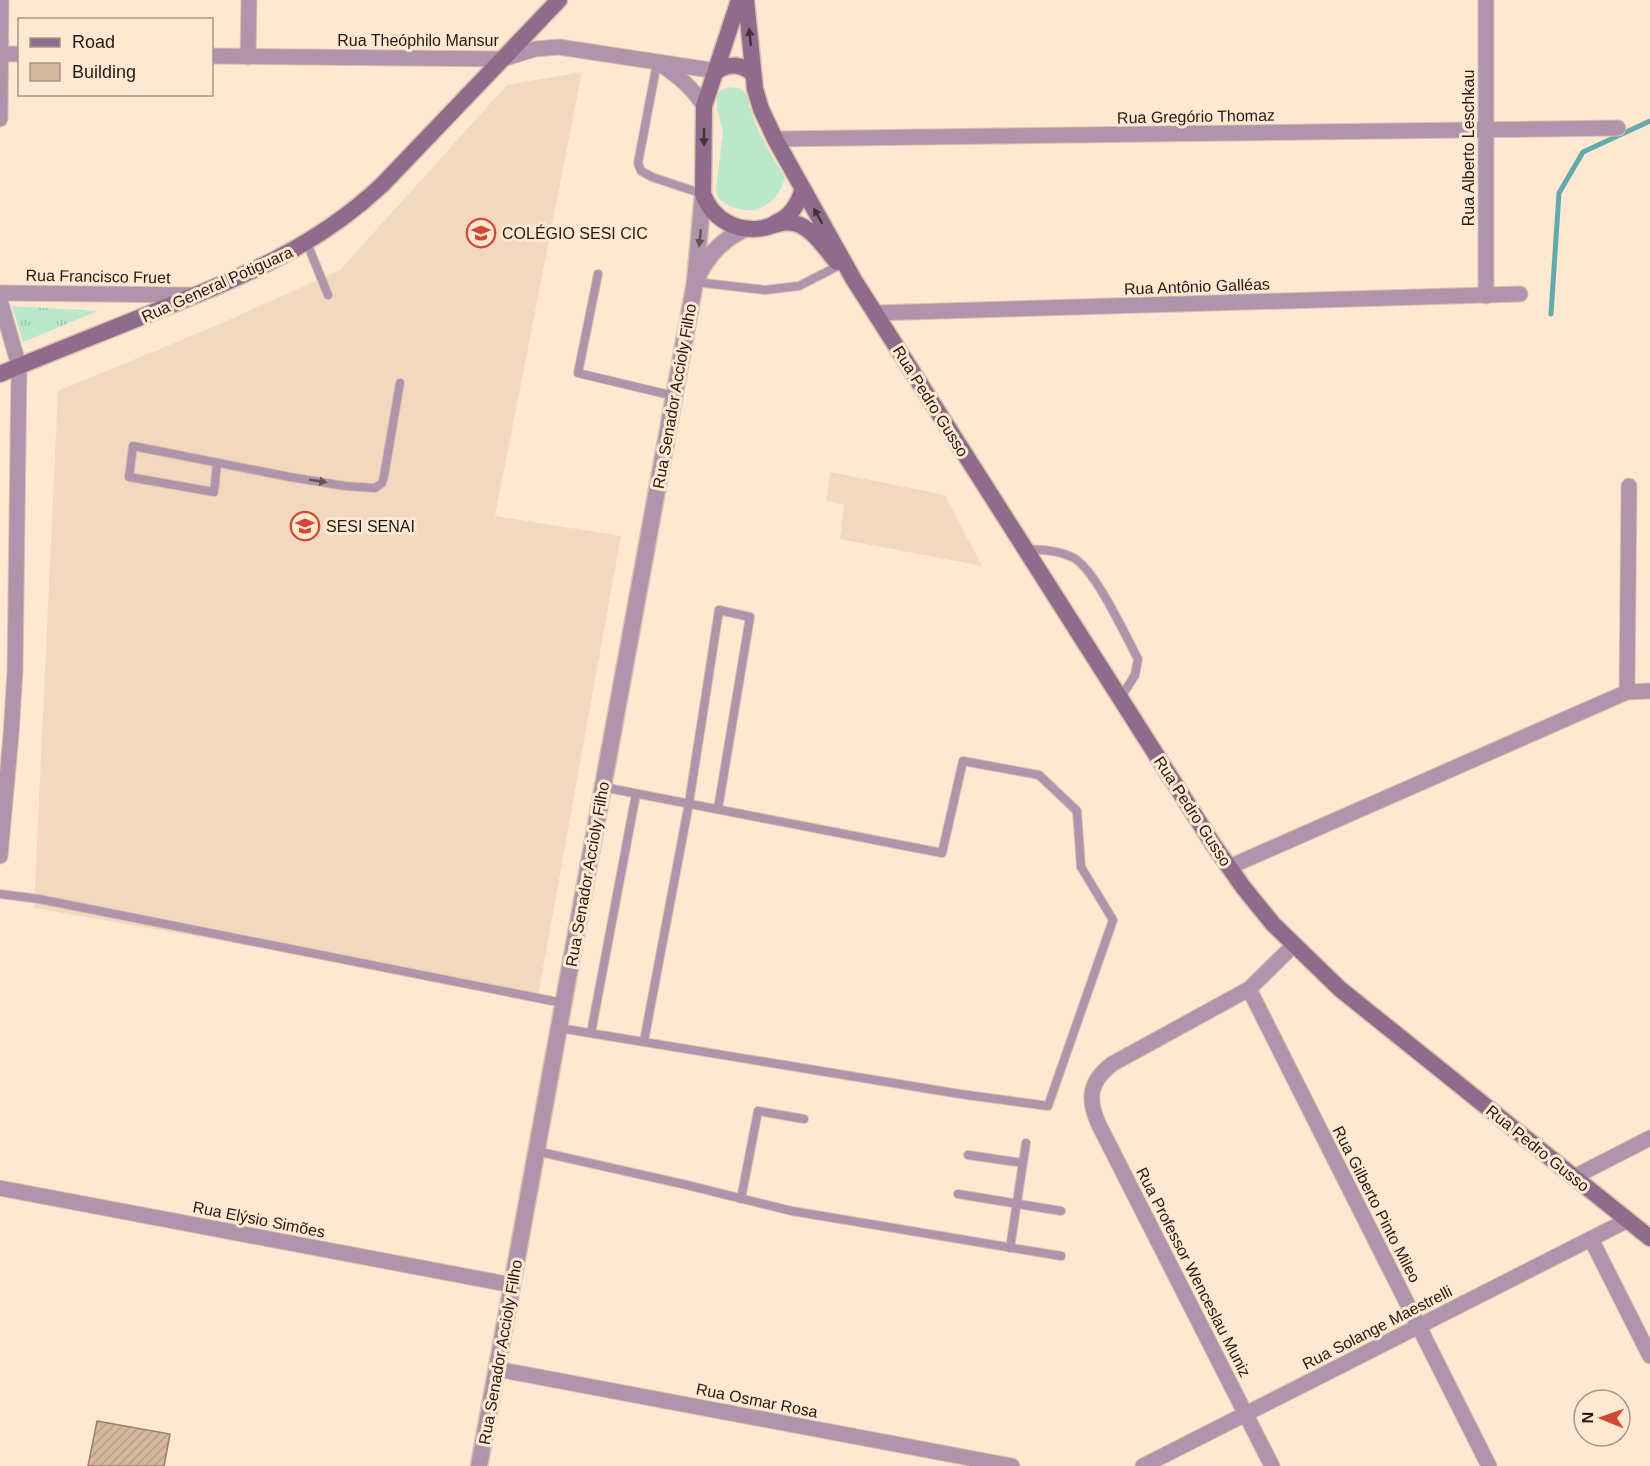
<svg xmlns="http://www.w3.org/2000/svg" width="1650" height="1466" font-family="Helvetica,sans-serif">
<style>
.built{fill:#f2d8be}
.grass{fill:#bbe7ca}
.park{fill:url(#park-tufts)}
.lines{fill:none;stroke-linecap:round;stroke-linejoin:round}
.stream{stroke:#62aaab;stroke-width:5}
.building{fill:url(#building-hatch);stroke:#987f65;stroke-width:1.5}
.service-casing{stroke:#d7c3ae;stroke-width:10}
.minor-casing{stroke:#d7c3ae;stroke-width:17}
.tertiary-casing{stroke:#d7c3ae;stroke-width:19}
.secondary-casing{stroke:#d7c3ae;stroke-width:19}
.service{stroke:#af95ac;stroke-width:8}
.minor{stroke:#af95ac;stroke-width:15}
.tertiary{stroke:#af95ac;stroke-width:16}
.secondary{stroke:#906b8c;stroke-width:16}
.oneway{fill:#443235}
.oneway2{fill:#635156}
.labels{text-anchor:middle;stroke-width:6;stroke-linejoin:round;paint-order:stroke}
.street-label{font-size:16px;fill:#241a10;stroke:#fee8d1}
.poi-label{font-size:16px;fill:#241a10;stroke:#fee8d1;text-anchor:start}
</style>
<defs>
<pattern id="park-tufts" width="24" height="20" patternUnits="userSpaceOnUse" patternTransform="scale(1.5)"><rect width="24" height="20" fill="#bbe7ca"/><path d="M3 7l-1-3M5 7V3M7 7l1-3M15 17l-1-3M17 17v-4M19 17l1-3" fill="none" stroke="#a1c6ac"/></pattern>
<pattern id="building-hatch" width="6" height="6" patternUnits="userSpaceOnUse" patternTransform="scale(1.5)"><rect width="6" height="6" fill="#d3b89d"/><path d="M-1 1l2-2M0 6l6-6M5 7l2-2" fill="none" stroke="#b59e86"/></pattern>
</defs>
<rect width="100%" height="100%" fill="#fee8d1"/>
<!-- built -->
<g class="built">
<path d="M 582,72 L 495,516 L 621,536 L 538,996 L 34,908 L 58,391 L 213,327 L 340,270 L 507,85 Z"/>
<path d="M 830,472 L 945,495 L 982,566 L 840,539 L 844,505 L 826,501 Z"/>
</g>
<!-- grass -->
<path class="grass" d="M 729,87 L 739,88 L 747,94 C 752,125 769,151 785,178 C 775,212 744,220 718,198 L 716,190 L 723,132 L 717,109 L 717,96 L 720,91 Z"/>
<!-- park -->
<path class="park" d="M 12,306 L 98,311 L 23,342 Z"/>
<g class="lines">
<!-- stream -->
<path class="stream" d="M 1551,314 L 1559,193 L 1583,152 L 1650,121"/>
</g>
<!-- building -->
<path class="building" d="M 97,1421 L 170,1434 L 164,1466 L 88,1466 Z"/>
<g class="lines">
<!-- service casing -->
<g class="service-casing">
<g id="service">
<path d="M 657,63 L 638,163 L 641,171 L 652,177 L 703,194"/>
<path d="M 307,243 L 328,295"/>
<path d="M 598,274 L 578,373 L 674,396"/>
<path d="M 695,282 L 765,290 L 799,286 L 840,265"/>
<path d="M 217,463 L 214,492 L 129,477 L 133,446 L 290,477 L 345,486 L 375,488 L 382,483 L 384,476 L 400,383"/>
<path d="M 1025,549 C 1041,550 1057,550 1072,557 C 1095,568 1125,635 1138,659 L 1135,675 L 1121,697"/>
<path d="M 0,894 L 39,899 L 563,1003"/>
<path d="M 559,1028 L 960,1094 L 1048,1106 L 1113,920 L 1081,867 L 1077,811 L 1039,775 L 963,761 L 942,853 L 603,787"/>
<path d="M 591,1033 L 636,794"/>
<path d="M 644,1041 L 689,803 L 719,610 L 750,617 L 718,809"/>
<path d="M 536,1151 L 687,1185 L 792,1211 L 1061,1256"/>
<path d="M 968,1155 L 1023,1163"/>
<path d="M 958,1194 L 1061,1211"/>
<path d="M 741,1199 L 758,1111 L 804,1119"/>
<path d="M 1010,1248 L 1026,1143"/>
</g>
</g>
<!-- minor casing -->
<g class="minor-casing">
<g id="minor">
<path d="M 0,54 L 20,54"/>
<path d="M 212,56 L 503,59 L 535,49 L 559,47 L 717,71"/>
<path d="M 248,57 L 249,0"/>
<path d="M 660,64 C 678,76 692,87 704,106"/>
<path d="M 0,119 L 1,0"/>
<path d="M 775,139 L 1618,128"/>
<path d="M 0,293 L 192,295"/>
<path d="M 1486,296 L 1486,0"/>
<path d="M 0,300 L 19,366 L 15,671 L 11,735 L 0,856"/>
<path d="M 876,313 L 1520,294"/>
<path d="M 1627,692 L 1629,486"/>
<path d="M 1229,867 L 1627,692 L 1650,691"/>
<path d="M 1249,989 L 1489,1466"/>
<path d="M 1574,1177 L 1650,1138"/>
<path d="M 0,1188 L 512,1285"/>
<path d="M 1591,1239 L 1650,1356"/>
<path d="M 497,1369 L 1012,1466"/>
<path d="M 1143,1466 L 1628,1220"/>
<path d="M 1272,1466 L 1099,1125 C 1087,1099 1089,1082 1112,1064 L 1249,989 L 1294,945"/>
</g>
</g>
<!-- tertiary casing -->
<g class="tertiary-casing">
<g id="tertiary">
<path d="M 698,276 C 709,253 724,239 746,228"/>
<path d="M 479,1466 L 695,282 L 703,194"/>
</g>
</g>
<!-- secondary casing -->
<g class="secondary-casing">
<g id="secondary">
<path d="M 739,0 L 704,106 L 703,194 C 712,219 737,233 763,228 C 776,225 787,219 800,225 C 815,232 826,250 837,262"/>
<path d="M 746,0 L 755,89 L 761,109 L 775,139 L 854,280 L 1213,844 L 1243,887 L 1273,924 L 1340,989 L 1650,1238"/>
<path d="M 717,71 C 729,63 742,64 753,74"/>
<path d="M 775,223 C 791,217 798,204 803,189"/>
<path d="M 0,374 C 53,352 107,331 161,309 C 244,276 316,247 382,185 L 559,0"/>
</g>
</g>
<!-- service -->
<use href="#service" class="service"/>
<!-- minor -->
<use href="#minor" class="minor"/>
<!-- tertiary -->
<use href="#tertiary" class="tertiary"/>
<!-- secondary -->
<use href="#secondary" class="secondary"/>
</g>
<!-- one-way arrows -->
<defs><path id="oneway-solid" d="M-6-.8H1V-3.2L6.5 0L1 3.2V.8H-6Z" transform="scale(1.5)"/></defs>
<g class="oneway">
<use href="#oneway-solid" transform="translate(750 37) rotate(-96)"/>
<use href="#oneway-solid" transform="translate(704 137) rotate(90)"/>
<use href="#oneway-solid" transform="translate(818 216) rotate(-119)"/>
</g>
<g class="oneway2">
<use href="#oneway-solid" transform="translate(700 238) rotate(96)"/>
<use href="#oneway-solid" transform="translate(318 481) rotate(9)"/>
</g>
<!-- icons -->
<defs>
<g id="school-ring" transform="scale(1.5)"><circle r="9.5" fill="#fee8d1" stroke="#d34733" stroke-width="1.5"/><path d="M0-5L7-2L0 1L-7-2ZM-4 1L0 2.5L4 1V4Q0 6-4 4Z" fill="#d34733"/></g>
<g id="university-ring" transform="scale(1.5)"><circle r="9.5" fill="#fee8d1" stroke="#d34733" stroke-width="1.5"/><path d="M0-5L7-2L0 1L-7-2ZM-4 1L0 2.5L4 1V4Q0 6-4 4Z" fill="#d34733"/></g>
</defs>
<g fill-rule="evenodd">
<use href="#school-ring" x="481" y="233"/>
<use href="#university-ring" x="305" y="526"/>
</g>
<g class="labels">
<!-- street labels -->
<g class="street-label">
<text x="418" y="46">Rua Theóphilo Mansur</text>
<text transform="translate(1196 116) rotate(-1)" y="6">Rua Gregório Thomaz</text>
<text transform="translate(1468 148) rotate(-90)" y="6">Rua Alberto Leschkau</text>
<text transform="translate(98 276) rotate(1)" y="6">Rua Francisco Fruet</text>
<text transform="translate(217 284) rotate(-24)" y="6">Rua General Potiguara</text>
<text transform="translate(1197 286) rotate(-2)" y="6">Rua Antônio Galléas</text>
<text transform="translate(674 396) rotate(-80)" y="6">Rua Senador Accioly Filho</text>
<text transform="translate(931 401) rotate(58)" y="6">Rua Pedro Gusso</text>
<text transform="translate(1193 811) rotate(57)" y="6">Rua Pedro Gusso</text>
<text transform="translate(587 874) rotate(-80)" y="6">Rua Senador Accioly Filho</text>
<text transform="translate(1538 1148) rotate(39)" y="6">Rua Pedro Gusso</text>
<text transform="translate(1377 1204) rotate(63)" y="6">Rua Gilberto Pinto Mileo</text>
<text transform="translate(259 1219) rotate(11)" y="6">Rua Elýsio Simões</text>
<text transform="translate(1194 1272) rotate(63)" y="6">Rua Professor Wenceslau Muniz</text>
<text transform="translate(1377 1327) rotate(-27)" y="6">Rua Solange Maestrelli</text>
<text transform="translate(500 1352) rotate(-80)" y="6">Rua Senador Accioly Filho</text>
<text transform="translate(757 1400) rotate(11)" y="6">Rua Osmar Rosa</text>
</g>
<!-- poi labels -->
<g class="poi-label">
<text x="502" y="239">COLÉGIO SESI CIC</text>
<text x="326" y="532">SESI SENAI</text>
</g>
</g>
<!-- legend -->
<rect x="18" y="18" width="195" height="78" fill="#fee8d1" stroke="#a79684" stroke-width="1.5"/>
<rect x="30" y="38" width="30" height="9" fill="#906b8c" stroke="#a79684" stroke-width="1.5"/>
<text x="72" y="48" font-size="18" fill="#241a10">Road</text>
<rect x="30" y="63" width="30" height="18" fill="#d3b89d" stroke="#a79684" stroke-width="1.5"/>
<text x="72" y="78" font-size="18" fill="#241a10">Building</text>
<!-- north arrow -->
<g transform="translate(1602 1418) rotate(271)"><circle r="28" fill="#fee8d1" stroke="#a79684" stroke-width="1.5"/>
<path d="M0-4.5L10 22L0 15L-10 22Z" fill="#d34733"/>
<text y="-9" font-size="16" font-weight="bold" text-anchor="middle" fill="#241a10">N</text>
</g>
</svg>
